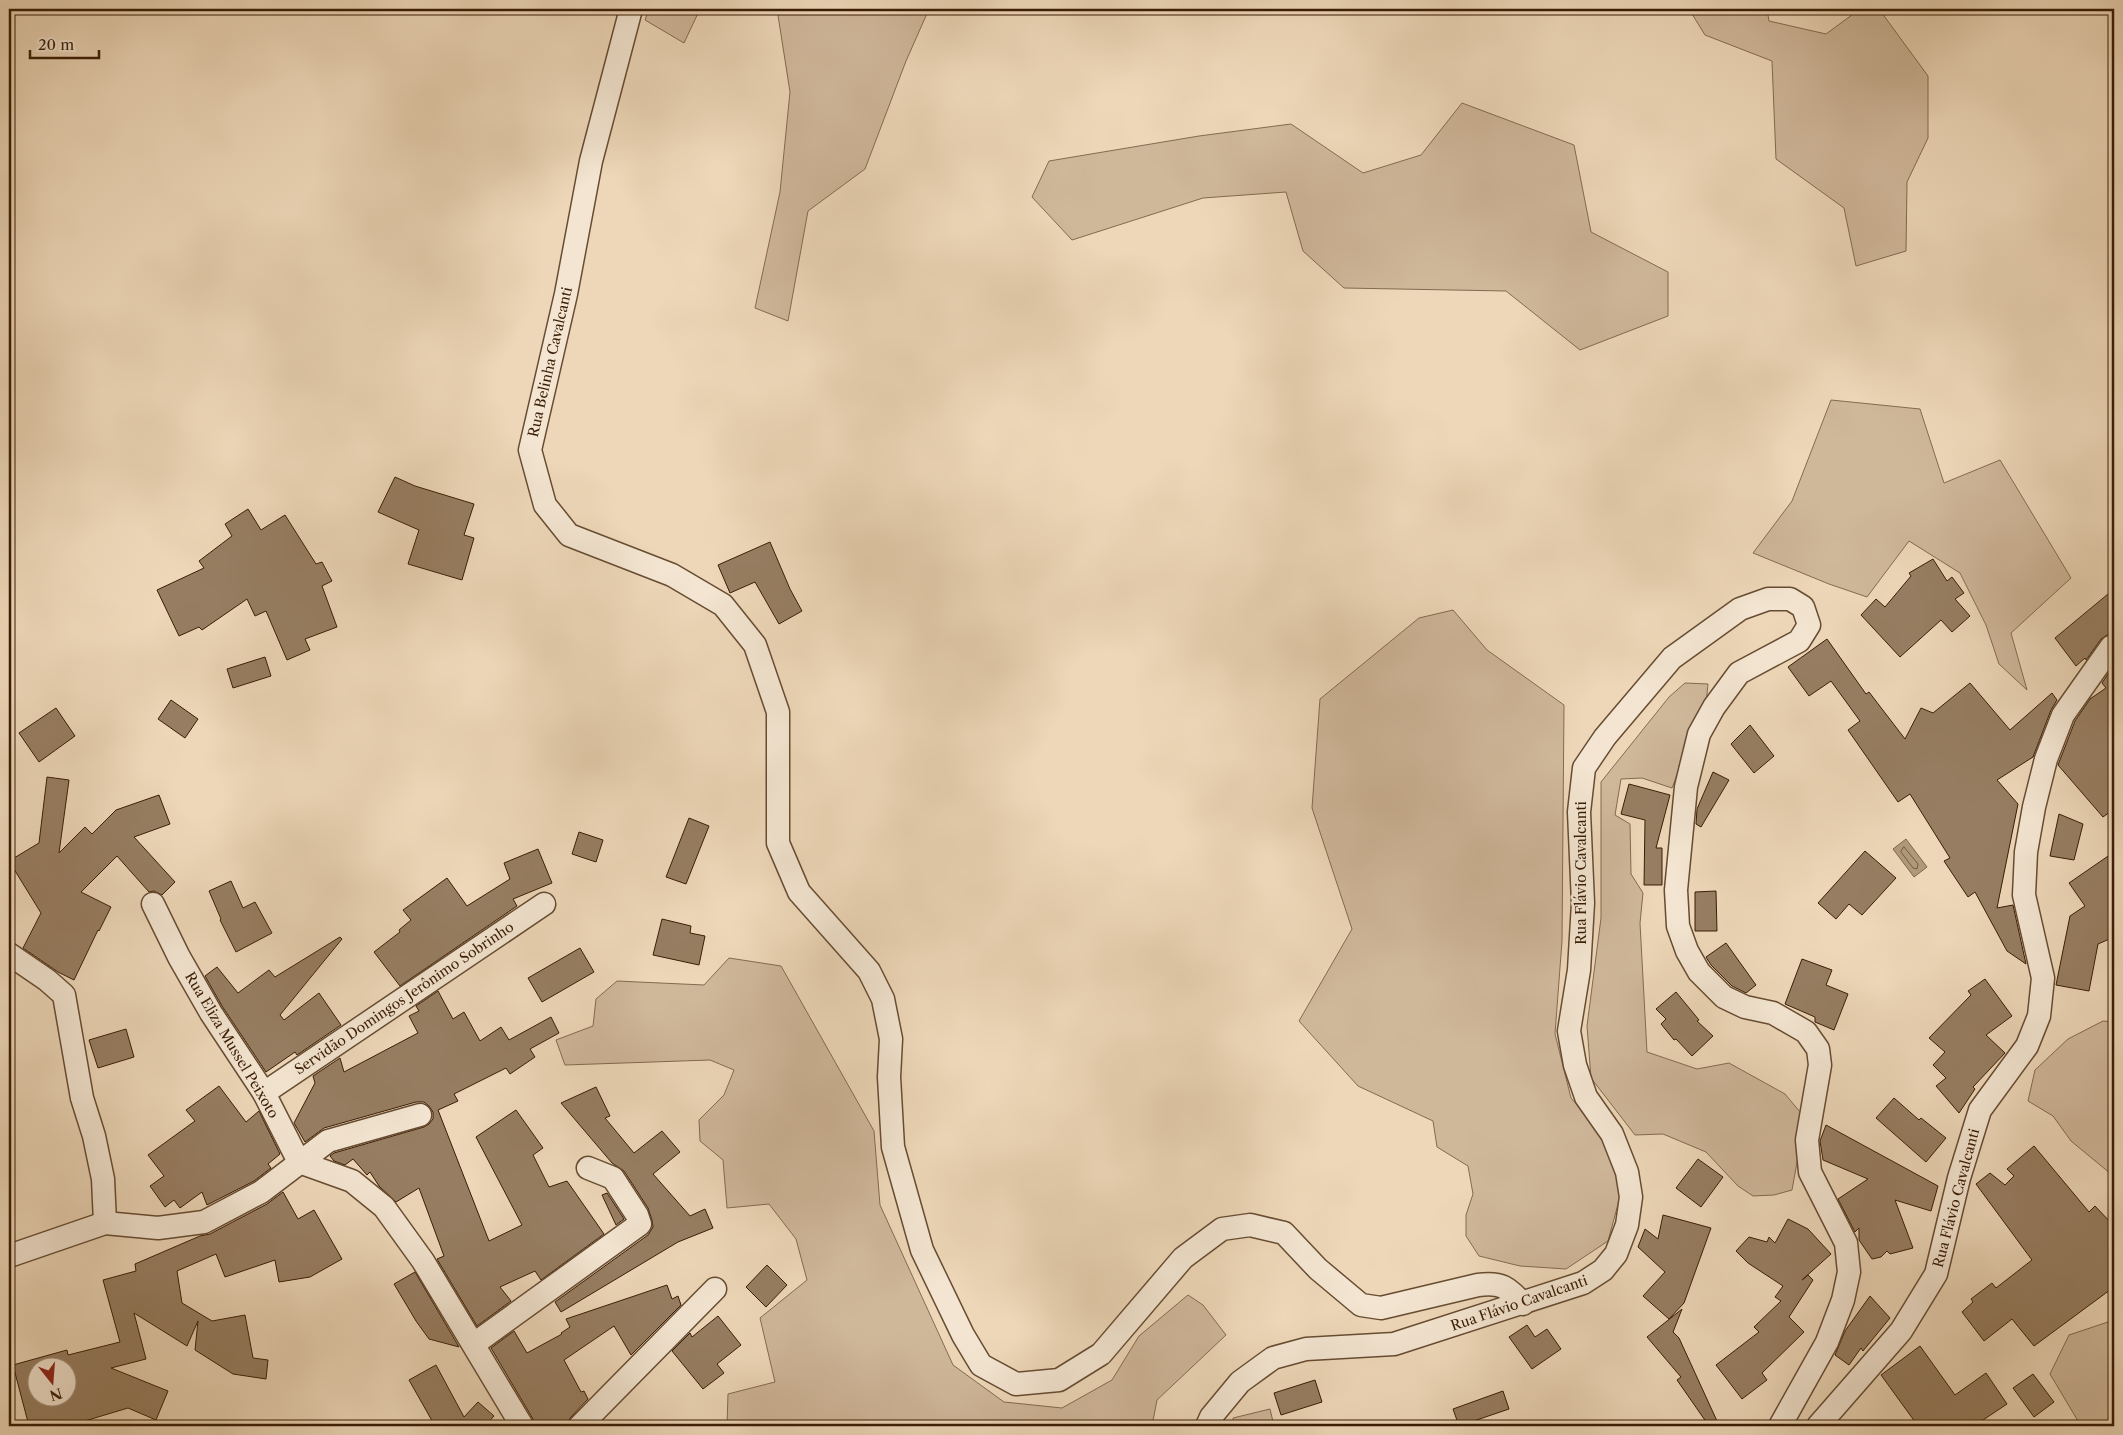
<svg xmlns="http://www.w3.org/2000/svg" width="2123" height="1435" font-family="'Libre Caslon Text',serif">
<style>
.green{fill:#cfb79a;stroke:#846a50}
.water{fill:#b0987b;stroke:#81674c}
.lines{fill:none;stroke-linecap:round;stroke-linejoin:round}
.shore{stroke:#755a40;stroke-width:1}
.building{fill:#977e62;stroke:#3a1d05;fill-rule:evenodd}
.minor-casing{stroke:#674c32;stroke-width:25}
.minor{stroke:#f3e5d1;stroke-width:22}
.labels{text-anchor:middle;stroke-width:5;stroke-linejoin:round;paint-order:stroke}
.street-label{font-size:14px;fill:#3a1d05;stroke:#f3e5d1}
</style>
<rect width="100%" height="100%" fill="#edd7b8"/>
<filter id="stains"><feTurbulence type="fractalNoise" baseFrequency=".004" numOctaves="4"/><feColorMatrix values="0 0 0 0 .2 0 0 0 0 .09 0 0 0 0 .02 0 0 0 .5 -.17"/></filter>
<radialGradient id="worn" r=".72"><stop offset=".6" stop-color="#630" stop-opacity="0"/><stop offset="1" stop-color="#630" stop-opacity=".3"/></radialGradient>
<!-- green -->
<g class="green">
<path d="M 649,9 L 700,9 L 684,43 L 645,20 Z"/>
<path d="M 777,9 L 929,9 L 906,61 L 865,169 L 808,211 L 788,321 L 755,308 L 780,192 L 790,92 Z"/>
<path d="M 1689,9 L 1767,9 L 1769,21 L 1826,34 L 1860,9 L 1879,9 L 1928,76 L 1928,138 L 1907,182 L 1906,251 L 1856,266 L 1844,208 L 1776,159 L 1772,61 L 1705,35 Z"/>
<path d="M 1462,103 L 1574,145 L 1591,232 L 1668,272 L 1668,316 L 1580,350 L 1506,291 L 1344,288 L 1303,251 L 1286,192 L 1203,198 L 1072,240 L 1032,197 L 1049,161 L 1199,136 L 1291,124 L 1363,173 L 1421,155 Z"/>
<path d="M 1831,400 L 1920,409 L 1944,483 L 2000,460 L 2071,578 L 2011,633 L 2027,690 L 1999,664 L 1986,625 L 1960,573 L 1909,541 L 1867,597 L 1829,584 L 1753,553 L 1792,501 Z"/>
<path d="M 1453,610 L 1487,650 L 1564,705 L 1562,941 L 1555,1034 L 1571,1098 L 1595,1126 L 1615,1160 L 1621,1193 L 1608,1241 L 1566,1269 L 1520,1266 L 1479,1256 L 1466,1236 L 1466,1215 L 1473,1194 L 1468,1166 L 1437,1147 L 1433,1121 L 1358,1086 L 1299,1021 L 1352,929 L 1312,808 L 1320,699 L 1419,618 Z"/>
<path d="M 1685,683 L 1708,684 L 1706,704 L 1672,788 L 1642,778 L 1621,779 L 1615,815 L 1630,824 L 1631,874 L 1643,893 L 1640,923 L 1647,1052 L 1697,1069 L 1729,1063 L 1785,1094 L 1805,1118 L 1792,1190 L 1774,1195 L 1753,1196 L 1738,1186 L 1706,1152 L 1663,1134 L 1635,1135 L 1591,1078 L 1587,1026 L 1601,918 L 1601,782 L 1669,697 Z"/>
<path d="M 729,958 L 781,966 L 874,1131 L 880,1205 L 953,1365 L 1004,1402 L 1062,1408 L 1112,1380 L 1139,1336 L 1188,1295 L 1203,1305 L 1226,1335 L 1157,1400 L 1152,1426 L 727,1426 L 728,1394 L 775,1382 L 760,1318 L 807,1280 L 796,1239 L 769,1204 L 727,1208 L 723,1160 L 700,1141 L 699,1120 L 724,1095 L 734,1070 L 710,1060 L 565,1065 L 556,1040 L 593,1026 L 596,999 L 617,981 L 704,985 Z"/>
<path d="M 2103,1021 L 2114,1022 L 2114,1173 L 2111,1174 L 2071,1141 L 2053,1116 L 2028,1101 L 2035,1070 L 2068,1039 Z"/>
<path d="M 2114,1320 L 2114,1426 L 2081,1426 L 2050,1374 L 2069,1335 Z"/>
<path d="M 1270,1409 L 1274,1426 L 1234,1426 L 1233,1418 Z"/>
</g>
<!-- water -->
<path class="water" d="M 1906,839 L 1927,867 L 1914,877 L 1893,849 Z"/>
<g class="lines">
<!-- shore -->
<path class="shore" d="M 1904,847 L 1918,864 L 1917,869 L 1913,868 L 1901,852 Z"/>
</g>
<!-- building -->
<g class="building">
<path d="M 395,477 L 415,486 L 474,504 L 464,535 L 474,538 L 462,580 L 408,564 L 419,530 L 378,512 Z"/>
<path d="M 248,509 L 261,530 L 285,515 L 316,564 L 322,562 L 332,581 L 322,586 L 337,627 L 305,639 L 310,650 L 287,660 L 266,611 L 255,616 L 247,599 L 202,630 L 199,627 L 179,636 L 157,590 L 204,568 L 199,561 L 232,536 L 225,524 Z"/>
<path d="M 770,542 L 790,589 L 802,611 L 779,624 L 755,582 L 730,593 L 718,565 Z"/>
<path d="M 1933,559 L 1947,581 L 1952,577 L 1964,593 L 1955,599 L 1970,616 L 1952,632 L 1941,620 L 1900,657 L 1861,615 L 1876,599 L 1885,607 L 1911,576 L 1909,573 Z"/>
<path d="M 2114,589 L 2114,633 L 2107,635 L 2101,639 L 2086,660 L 2085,658 L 2076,666 L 2055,638 Z"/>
<path d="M 1827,639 L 1866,694 L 1869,692 L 1905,739 L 1921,708 L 1933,713 L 1970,683 L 2010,730 L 2052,693 L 2057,700 L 2051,710 L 2033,757 L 1997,780 L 2018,804 L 1997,908 L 2013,905 L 2026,964 L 2007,951 L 1975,892 L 1968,897 L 1944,861 L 1950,858 L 1910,794 L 1898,802 L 1848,730 L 1860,721 L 1831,681 L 1809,696 L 1788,667 Z"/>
<path d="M 265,657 L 271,676 L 233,688 L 227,669 Z"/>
<path d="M 2114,665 L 2114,809 L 2103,817 L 2058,765 L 2075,721 L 2090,699 L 2106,688 L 2102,683 Z"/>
<path d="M 171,700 L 198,719 L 185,738 L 158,719 Z"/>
<path d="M 56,708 L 75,736 L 39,762 L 19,733 Z"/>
<path d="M 1750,725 L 1774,756 L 1754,773 L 1731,744 Z"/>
<path d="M 1713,772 L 1729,780 L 1701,827 L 1696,824 L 1697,809 Z"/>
<path d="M 47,777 L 69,780 L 59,853 L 85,827 L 92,834 L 116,810 L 159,795 L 170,824 L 134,837 L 175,882 L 162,895 L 154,891 L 149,892 L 117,856 L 81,892 L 111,907 L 99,931 L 98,930 L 74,980 L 58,972 L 23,948 L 41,913 L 9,861 L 39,843 Z"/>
<path d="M 1629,784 L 1670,795 L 1656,848 L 1662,848 L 1662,885 L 1644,885 L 1645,820 L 1621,814 Z"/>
<path d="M 2059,814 L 2083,824 L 2074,860 L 2050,856 Z"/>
<path d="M 689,818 L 709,826 L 686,884 L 666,877 Z"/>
<path d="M 579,832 L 603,840 L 596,862 L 572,854 Z"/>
<path d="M 538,849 L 552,883 L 513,899 L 517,906 L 400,986 L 374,952 L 400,932 L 399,930 L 411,920 L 403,910 L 447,878 L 467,906 L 510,879 L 504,863 Z"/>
<path d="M 1865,851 L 1896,878 L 1862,915 L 1849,904 L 1836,919 L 1818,903 Z"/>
<path d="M 2114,852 L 2114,937 L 2098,944 L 2089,991 L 2056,985 L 2070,916 L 2085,906 L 2069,883 Z"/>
<path d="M 231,881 L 243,908 L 255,902 L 272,933 L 236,952 L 220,920 L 221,919 L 209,891 Z"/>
<path d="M 1716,891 L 1717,931 L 1695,931 L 1695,892 Z"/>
<path d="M 662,919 L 691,926 L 690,933 L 705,936 L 699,965 L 653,955 Z"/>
<path d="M 340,937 L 342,939 L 280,1015 L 284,1020 L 319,993 L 341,1025 L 297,1055 L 295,1052 L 266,1072 L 222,1006 L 205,976 L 217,967 L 238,993 L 269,970 L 275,977 Z"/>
<path d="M 1726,943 L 1756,985 L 1746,993 L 1732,986 L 1711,965 L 1706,957 Z"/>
<path d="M 580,948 L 594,972 L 542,1002 L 528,978 Z"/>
<path d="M 1802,959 L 1832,970 L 1826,985 L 1848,994 L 1834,1030 L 1815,1022 L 1815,1017 L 1785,1004 Z"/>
<path d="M 1985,979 L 2012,1016 L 1986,1035 L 2005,1053 L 1973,1087 L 1975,1089 L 1959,1113 L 1936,1086 L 1946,1078 L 1933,1065 L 1945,1052 L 1929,1038 L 1971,995 L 1968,991 Z"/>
<path d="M 438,991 L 453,1019 L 464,1012 L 480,1041 L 501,1027 L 509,1040 L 551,1017 L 559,1033 L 530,1049 L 535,1057 L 510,1074 L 506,1068 L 454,1094 L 458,1101 L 438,1110 L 489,1241 L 522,1225 L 476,1137 L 516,1110 L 543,1148 L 533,1155 L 549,1187 L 567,1181 L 604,1234 L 541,1280 L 535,1271 L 500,1287 L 511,1301 L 477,1326 L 437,1259 L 444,1256 L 419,1188 L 396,1202 L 379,1186 L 370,1172 L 367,1175 L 353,1159 L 345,1165 L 334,1161 L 330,1156 L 334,1153 L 424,1127 L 429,1124 L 433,1119 L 433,1112 L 429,1106 L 424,1102 L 416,1102 L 324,1128 L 305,1142 L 294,1123 L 315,1083 L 313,1076 L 340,1058 L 344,1072 L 418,1033 L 409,1016 L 419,1011 L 416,1006 Z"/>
<path d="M 1676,992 L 1699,1020 L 1697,1021 L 1713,1036 L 1692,1056 L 1676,1039 L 1674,1040 L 1661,1024 L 1666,1019 L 1656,1009 Z"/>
<path d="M 126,1029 L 134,1057 L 98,1068 L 89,1040 Z"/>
<path d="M 219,1086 L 246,1122 L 259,1111 L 280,1154 L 268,1164 L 271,1168 L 254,1181 L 207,1205 L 202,1192 L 180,1208 L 174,1200 L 165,1207 L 150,1186 L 164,1176 L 148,1155 L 195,1121 L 186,1110 Z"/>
<path d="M 596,1087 L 610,1116 L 605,1118 L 634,1153 L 662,1131 L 680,1152 L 653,1174 L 690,1216 L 705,1209 L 713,1228 L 678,1242 L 561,1312 L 555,1302 L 648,1235 L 653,1227 L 652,1220 L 648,1208 L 624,1171 L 612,1163 L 561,1103 Z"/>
<path d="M 1894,1098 L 1919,1120 L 1921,1118 L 1946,1138 L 1926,1162 L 1876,1118 Z"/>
<path d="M 1826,1125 L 1938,1186 L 1931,1211 L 1895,1200 L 1913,1248 L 1890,1254 L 1887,1251 L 1881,1257 L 1872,1259 L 1859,1240 L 1859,1228 L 1855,1232 L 1838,1199 L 1868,1179 L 1823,1160 L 1820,1141 Z"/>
<path d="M 2034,1146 L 2089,1212 L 2095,1206 L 2114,1226 L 2114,1287 L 2034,1346 L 2012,1319 L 1984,1341 L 1962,1312 L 1973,1302 L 1971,1299 L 1992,1283 L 1996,1288 L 2032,1260 L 1976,1184 L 1990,1173 L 2005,1185 L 2014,1176 L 2007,1169 Z"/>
<path d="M 1698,1159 L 1723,1177 L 1701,1207 L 1676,1188 Z"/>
<path d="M 283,1192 L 298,1219 L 314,1210 L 342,1259 L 310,1277 L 279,1282 L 275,1260 L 225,1277 L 216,1254 L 177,1271 L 182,1303 L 212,1321 L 245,1315 L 253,1358 L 268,1360 L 266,1379 L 233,1374 L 195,1350 L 198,1321 L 187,1346 L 134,1313 L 146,1359 L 111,1368 L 168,1391 L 156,1420 L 128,1408 L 68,1426 L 29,1426 L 13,1365 L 67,1350 L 68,1355 L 120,1342 L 103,1280 L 136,1271 L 135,1264 L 200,1236 L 210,1234 L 267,1204 ZM 38,1368 L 68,1368 L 68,1398 L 38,1398 Z"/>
<path d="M 607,1193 L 624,1219 L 616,1225 L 602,1195 Z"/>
<path d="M 1663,1215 L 1711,1228 L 1684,1303 L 1669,1319 L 1643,1296 L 1665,1272 L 1638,1247 L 1645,1229 L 1658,1239 Z"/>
<path d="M 1788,1219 L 1808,1229 L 1831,1254 L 1802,1280 L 1808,1275 L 1813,1280 L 1789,1317 L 1804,1332 L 1762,1373 L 1767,1380 L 1742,1399 L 1716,1365 L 1759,1332 L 1754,1327 L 1781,1301 L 1775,1297 L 1783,1286 L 1748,1263 L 1736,1251 L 1749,1237 L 1767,1242 L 1769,1237 L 1775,1243 Z"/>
<path d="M 767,1265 L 787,1285 L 766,1307 L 746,1287 Z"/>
<path d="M 415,1272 L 459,1347 L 429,1339 L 416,1321 L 394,1284 Z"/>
<path d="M 667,1285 L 672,1299 L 678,1296 L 681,1305 L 631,1355 L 614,1326 L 564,1360 L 581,1392 L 584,1391 L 588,1399 L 571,1417 L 567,1423 L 561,1426 L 535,1426 L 533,1419 L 491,1348 L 514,1331 L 527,1353 L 562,1334 L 561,1333 L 570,1327 L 566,1319 Z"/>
<path d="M 1870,1296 L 1890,1318 L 1863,1351 L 1861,1348 L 1849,1365 L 1835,1355 L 1845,1331 Z"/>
<path d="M 1682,1309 L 1673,1332 L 1679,1338 L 1717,1421 L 1709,1426 L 1677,1380 L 1681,1377 L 1647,1337 Z"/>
<path d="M 718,1316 L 741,1345 L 717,1364 L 724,1373 L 703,1389 L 672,1351 L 690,1333 L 692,1337 Z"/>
<path d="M 1527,1325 L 1535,1337 L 1547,1329 L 1561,1349 L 1532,1369 L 1509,1337 Z"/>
<path d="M 1920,1346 L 1955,1395 L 1986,1373 L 2007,1404 L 1974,1426 L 1918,1426 L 1881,1375 Z"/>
<path d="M 436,1365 L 464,1417 L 478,1402 L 494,1416 L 485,1426 L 435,1426 L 409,1380 Z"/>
<path d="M 2033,1374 L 2054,1402 L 2034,1417 L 2013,1388 Z"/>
<path d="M 1315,1380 L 1322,1402 L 1281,1415 L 1274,1393 Z"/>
<path d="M 1503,1391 L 1509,1409 L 1459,1426 L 1453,1409 Z"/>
</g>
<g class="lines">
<!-- minor casing -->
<g class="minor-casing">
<g id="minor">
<path d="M 631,9 L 591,161 L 566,294 L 530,450 L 545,505 L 569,535 L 672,575 L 723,605 L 755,645 L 778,712 L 778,843 L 799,892 L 869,971 L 883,999 L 891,1039 L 889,1077 L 893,1147 L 922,1250 L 963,1335 L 981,1365 L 1016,1384 L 1059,1380 L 1101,1354 L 1183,1258 L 1222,1229 L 1250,1225 L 1284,1233 L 1318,1269 L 1361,1305 L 1381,1308 L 1478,1285 C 1502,1282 1507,1287 1523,1304"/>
<path d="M 153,904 L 179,957 L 211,1013 L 264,1093 L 299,1162 L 352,1181 L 384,1207 L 423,1261 L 522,1426"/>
<path d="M 9,954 L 47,980 L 64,995 L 82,1098 L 94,1136 L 103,1179 L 105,1223"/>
<path d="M 264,1093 L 544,904"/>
<path d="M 9,1256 L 105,1223 L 158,1228 L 204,1222 L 261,1192 L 328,1141 L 420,1115"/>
<path d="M 474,1344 L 640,1224 L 637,1215 L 613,1178 L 588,1168"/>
<path d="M 580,1426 L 715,1289"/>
<path d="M 1207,1426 L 1211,1417 L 1240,1382 L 1273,1358 L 1306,1349 L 1394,1344 L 1583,1283 L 1603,1270 L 1616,1254 L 1627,1225 L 1631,1197 L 1627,1172 L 1612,1134 L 1586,1097 L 1575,1065 L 1569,1031 L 1579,970 L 1583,903 L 1579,812 L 1584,768 L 1605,737 L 1672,658 L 1740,609 L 1768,599 L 1790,599 L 1803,607 L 1809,625 L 1799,641 L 1739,673 L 1714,707 L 1699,734 L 1686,787 L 1676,890 L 1678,926 L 1687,951 L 1699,972 L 1724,997 L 1745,1007 L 1773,1013 L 1806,1032 L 1818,1049 L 1820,1065 L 1807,1140 L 1810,1172 L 1846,1243 L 1849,1272 L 1843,1300 L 1827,1342 L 1780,1426"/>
<path d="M 1818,1426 L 1901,1331 L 1936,1274 L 1959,1178 L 1980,1110 L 2027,1046 L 2039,1016 L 2043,978 L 2024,895 L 2026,852 L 2034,807 L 2046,759 L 2063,715 L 2111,647 L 2114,646"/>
</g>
</g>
<!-- minor -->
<use href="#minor" class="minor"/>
</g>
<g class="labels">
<!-- street labels -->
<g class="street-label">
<text transform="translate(550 362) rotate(-77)" y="5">Rua Belinha Cavalcanti</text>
<text transform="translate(1581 873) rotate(-90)" y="5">Rua Flávio Cavalcanti</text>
<text transform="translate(404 998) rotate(-34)" y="5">Servidão Domingos Jerônimo Sobrinho</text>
<text transform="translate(232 1045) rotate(59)" y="5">Rua Eliza Mussel Peixoto</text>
<text transform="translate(1956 1198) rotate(-75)" y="5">Rua Flávio Cavalcanti</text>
<text transform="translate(1519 1303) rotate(-19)" y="5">Rua Flávio Cavalcanti</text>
</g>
</g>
<!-- margin -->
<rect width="2123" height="1435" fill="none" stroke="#edd7b8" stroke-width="30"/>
<rect x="10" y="10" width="2103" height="1415" fill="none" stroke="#3a1d05" stroke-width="2.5"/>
<rect x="15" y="15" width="2093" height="1405" fill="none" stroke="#3a1d05"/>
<!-- north arrow -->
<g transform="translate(52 1382) rotate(163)"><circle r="24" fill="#f3e5d1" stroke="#a9957f"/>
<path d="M0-4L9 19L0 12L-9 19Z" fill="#8f2418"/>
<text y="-8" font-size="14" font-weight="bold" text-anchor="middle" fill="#3a1d05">N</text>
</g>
<!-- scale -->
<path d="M30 50v8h69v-8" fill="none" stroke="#3a1d05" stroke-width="2.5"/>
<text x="38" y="50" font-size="15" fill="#3a1d05" stroke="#f3e5d1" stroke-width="4" paint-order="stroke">20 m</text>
<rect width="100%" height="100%" filter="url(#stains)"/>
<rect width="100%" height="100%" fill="url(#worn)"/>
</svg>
